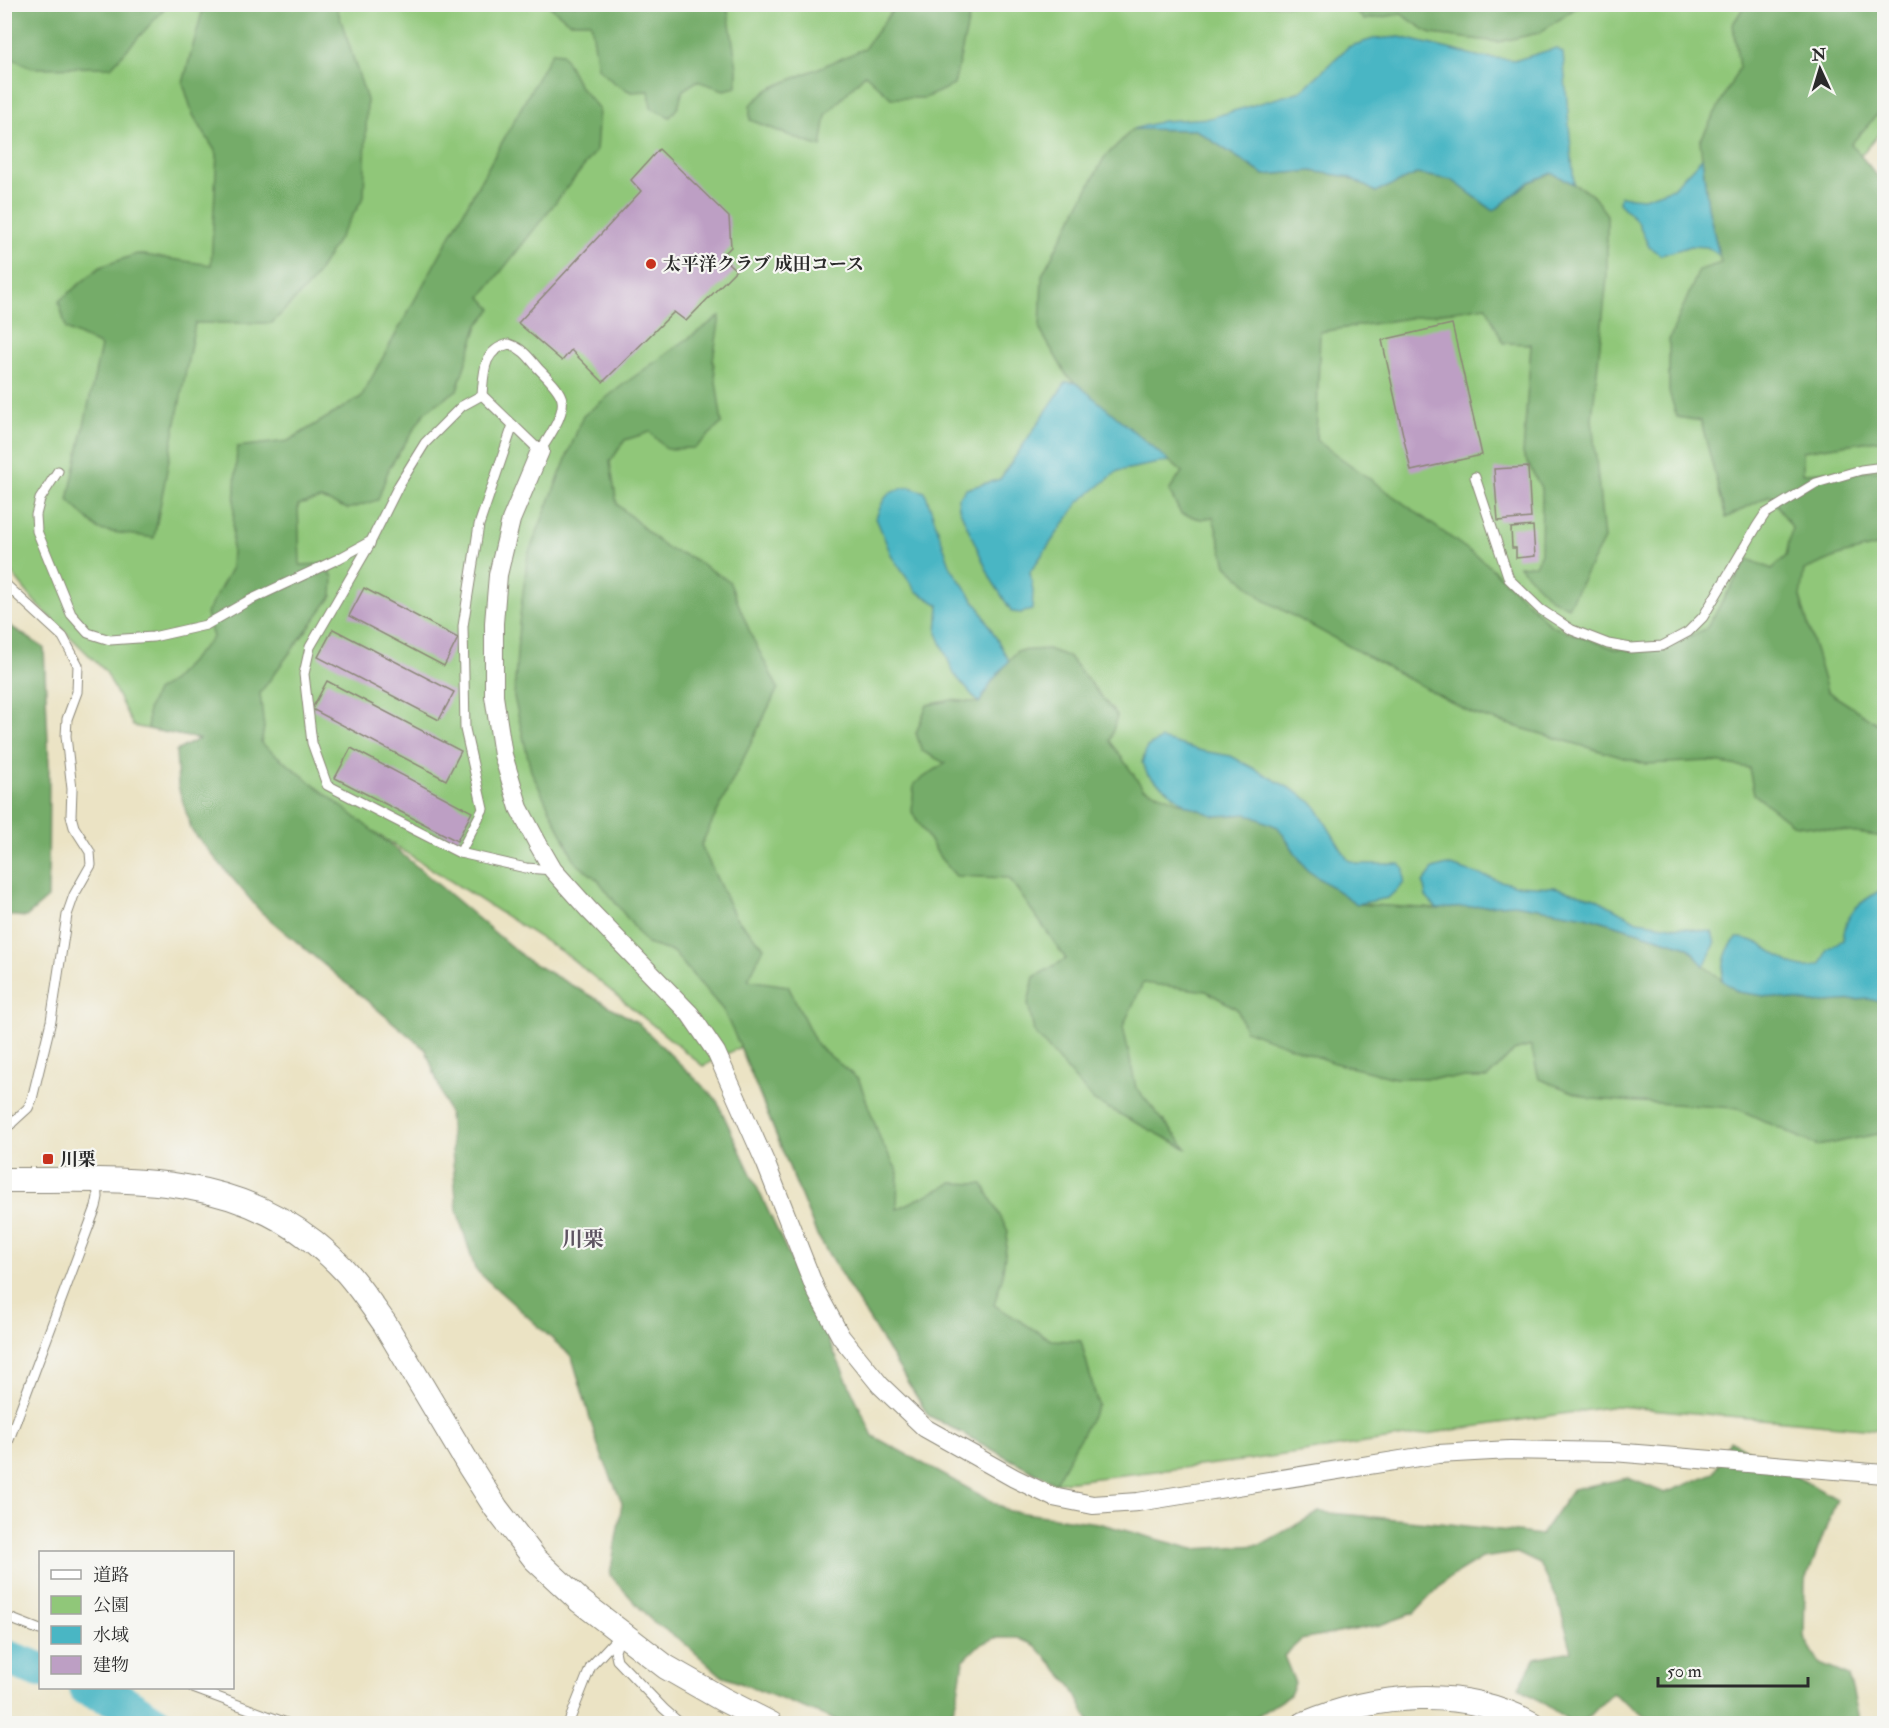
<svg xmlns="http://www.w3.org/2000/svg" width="1889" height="1728" font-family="'IM FELL Double Pica','Noto Serif JP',serif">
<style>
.green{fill:#90c779;stroke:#5e7952;stroke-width:1.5}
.forest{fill:#74ac69;stroke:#506c4a;stroke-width:1.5}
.water{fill:#49b6c4;stroke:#3a7078;stroke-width:1.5}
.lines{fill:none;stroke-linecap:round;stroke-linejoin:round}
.river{stroke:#49b6c4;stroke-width:36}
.building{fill:#bd9fc4}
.lane-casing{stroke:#8b8778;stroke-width:11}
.street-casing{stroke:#8b8778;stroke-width:20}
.secondary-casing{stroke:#8b8778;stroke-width:26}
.lane{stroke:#fff;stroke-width:9}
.street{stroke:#fff;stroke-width:18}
.secondary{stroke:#fff;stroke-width:24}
.poi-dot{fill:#c8321e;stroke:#f6f6f2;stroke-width:2}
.labels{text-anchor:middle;stroke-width:4.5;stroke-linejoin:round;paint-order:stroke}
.poi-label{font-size:18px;font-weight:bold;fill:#2b2b2b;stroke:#f6f6f2;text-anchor:start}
.quarter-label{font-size:21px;font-weight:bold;fill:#5e5461;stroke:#f6f6f2}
</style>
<rect width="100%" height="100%" fill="#f6f6f2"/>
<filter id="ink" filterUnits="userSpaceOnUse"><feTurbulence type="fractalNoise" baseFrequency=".0167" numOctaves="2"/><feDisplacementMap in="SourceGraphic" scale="12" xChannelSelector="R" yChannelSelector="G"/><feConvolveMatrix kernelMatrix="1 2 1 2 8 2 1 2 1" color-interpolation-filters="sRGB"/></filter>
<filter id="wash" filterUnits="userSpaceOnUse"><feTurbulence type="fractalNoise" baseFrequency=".008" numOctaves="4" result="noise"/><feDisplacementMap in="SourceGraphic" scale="24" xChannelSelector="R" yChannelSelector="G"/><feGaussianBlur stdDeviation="1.35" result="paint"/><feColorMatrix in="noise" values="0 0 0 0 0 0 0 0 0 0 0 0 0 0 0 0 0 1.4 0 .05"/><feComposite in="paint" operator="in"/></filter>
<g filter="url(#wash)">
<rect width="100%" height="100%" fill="#ebe3c4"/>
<!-- green -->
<path class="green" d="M 4,5 L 1884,5 L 1884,128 L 1860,156 L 1884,198 L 1884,1430 L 1616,1406 L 1249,1460 L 1055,1483 L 928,1415 L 817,1235 L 740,1047 L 703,1066 L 567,955 L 240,747 L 133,726 L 106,672 L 35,602 L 5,565 Z"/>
<!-- forest -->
<g class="forest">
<path d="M 897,4 L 972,5 L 954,85 L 925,98 L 891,98 L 865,74 L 826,115 L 821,147 L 801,140 L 750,120 L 750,105 L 769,89 L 864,49 Z"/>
<path d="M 1349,4 L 1580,4 L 1580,5 L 1539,33 L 1498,42 L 1431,34 L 1401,14 L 1364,20 Z"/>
<path d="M 4,5 L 5,4 L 168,5 L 111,67 L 32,68 L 5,55 Z"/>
<path d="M 204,5 L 336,5 L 367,100 L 364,197 L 312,282 L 272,323 L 195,323 L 154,538 L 99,530 L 68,500 L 101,346 L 66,329 L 59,301 L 100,267 L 137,254 L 211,265 L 217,154 L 193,115 L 183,83 Z"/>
<path d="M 548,5 L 729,5 L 728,11 L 737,68 L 737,87 L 724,90 L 697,81 L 683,90 L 678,107 L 670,117 L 651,108 L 649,91 L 631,92 L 614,83 L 598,68 L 591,22 L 569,22 Z"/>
<path d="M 1745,5 L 1884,5 L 1884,107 L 1851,144 L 1884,184 L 1884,439 L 1803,451 L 1803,473 L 1884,470 L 1884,544 L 1841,555 L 1804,570 L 1800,597 L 1827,691 L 1884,728 L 1884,837 L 1792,824 L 1754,794 L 1749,768 L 1710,761 L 1645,764 L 1473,714 L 1264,600 L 1226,565 L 1213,517 L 1201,519 L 1181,514 L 1169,491 L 1182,472 L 1067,376 L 1040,330 L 1042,275 L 1104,158 L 1133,129 L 1196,130 L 1264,175 L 1311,171 L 1349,177 L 1376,192 L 1417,174 L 1452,180 L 1494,211 L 1529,182 L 1552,173 L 1591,193 L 1607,215 L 1607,278 L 1592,419 L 1604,539 L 1568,607 L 1550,598 L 1519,566 L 1535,565 L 1541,553 L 1542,490 L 1523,454 L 1531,344 L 1503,343 L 1486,306 L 1320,332 L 1316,440 L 1486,563 L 1552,626 L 1615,649 L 1661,649 L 1706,629 L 1748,559 L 1772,569 L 1786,556 L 1792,527 L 1770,495 L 1726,518 L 1701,421 L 1677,417 L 1669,392 L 1669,340 L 1699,270 L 1721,263 L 1708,207 L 1700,141 L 1739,68 L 1733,24 Z"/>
<path d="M 552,52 L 562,53 L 580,87 L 599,109 L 596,151 L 481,297 L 492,309 L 478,325 L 457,390 L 425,412 L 389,468 L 378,500 L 348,509 L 321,499 L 298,505 L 300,565 L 324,564 L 333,577 L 332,596 L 260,693 L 264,728 L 261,743 L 402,854 L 527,960 L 637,1022 L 716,1099 L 873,1436 L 1009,1511 L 1098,1523 L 1193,1549 L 1260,1545 L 1319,1512 L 1450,1524 L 1541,1535 L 1573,1489 L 1628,1478 L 1665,1493 L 1714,1473 L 1730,1440 L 1837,1499 L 1805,1583 L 1804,1637 L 1820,1664 L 1849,1676 L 1860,1723 L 1654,1723 L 1612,1693 L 1583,1723 L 1573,1723 L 1519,1687 L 1535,1658 L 1572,1651 L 1558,1601 L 1540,1564 L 1517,1553 L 1482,1558 L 1446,1580 L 1414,1613 L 1380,1625 L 1301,1640 L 1284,1656 L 1295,1683 L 1290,1695 L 1246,1723 L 1090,1723 L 1071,1685 L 1036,1646 L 1018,1638 L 995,1638 L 978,1646 L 963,1661 L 958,1693 L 949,1723 L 843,1723 L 722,1676 L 683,1642 L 651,1620 L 610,1575 L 622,1503 L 599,1449 L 572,1357 L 475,1269 L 457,1210 L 449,1114 L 426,1050 L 261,912 L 192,831 L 178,786 L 176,751 L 199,739 L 148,729 L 148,710 L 156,691 L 172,681 L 213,637 L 206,614 L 231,569 L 237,447 L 288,441 L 361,397 Z"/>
<path d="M 720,316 L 713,360 L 722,423 L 695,448 L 666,449 L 650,432 L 625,440 L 610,462 L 617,504 L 666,548 L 690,557 L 729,581 L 752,637 L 778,688 L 701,845 L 735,917 L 764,947 L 748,980 L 788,986 L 817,1045 L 859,1080 L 881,1141 L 898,1172 L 897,1209 L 952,1183 L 983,1184 L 1008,1231 L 1002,1278 L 994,1305 L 1051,1340 L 1081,1341 L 1098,1405 L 1055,1483 L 928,1415 L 817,1235 L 740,1046 L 723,1010 L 673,952 L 647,944 L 599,881 L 576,863 L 531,771 L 514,697 L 519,623 L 528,555 L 583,416 L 624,384 Z"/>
<path d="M 4,622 L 44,648 L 49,765 L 48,898 L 26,917 L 5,915 Z"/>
<path d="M 1048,649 L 1069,657 L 1117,716 L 1110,741 L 1143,788 L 1215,816 L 1247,814 L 1278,827 L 1307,870 L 1357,904 L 1437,909 L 1514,904 L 1586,916 L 1688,947 L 1704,966 L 1738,992 L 1812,1003 L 1869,999 L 1884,1003 L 1884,1135 L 1878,1134 L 1818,1146 L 1736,1108 L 1591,1099 L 1539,1079 L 1531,1046 L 1514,1051 L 1487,1078 L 1395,1078 L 1334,1063 L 1245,1030 L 1237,1009 L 1206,991 L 1143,983 L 1123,1026 L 1136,1088 L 1187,1149 L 1094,1101 L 1034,1032 L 1028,1003 L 1034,977 L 1066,959 L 1009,878 L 956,876 L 941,859 L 912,812 L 914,784 L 945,763 L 922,751 L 916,733 L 927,705 L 952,700 L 979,703 L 992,681 L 1017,651 Z"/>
</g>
<!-- water -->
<g class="water">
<path d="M 1400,37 L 1481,57 L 1517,60 L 1556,48 L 1563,53 L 1574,184 L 1552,173 L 1529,182 L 1494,211 L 1452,180 L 1417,174 L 1376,192 L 1349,177 L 1311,171 L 1264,175 L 1196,130 L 1133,129 L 1163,121 L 1210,118 L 1301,91 L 1348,47 L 1373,39 Z"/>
<path d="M 1702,158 L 1708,207 L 1719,255 L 1707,247 L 1691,246 L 1661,255 L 1649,247 L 1638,222 L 1619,203 L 1620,196 L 1644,198 L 1673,188 Z"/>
<path d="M 1066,382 L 1076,383 L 1169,461 L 1118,471 L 1079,502 L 1030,572 L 1033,591 L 1032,610 L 1021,613 L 1012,612 L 991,579 L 959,508 L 958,498 L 966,489 L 1000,479 Z"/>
<path d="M 910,487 L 925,492 L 951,568 L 980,609 L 1009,661 L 992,681 L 979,703 L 954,674 L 937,633 L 939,605 L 916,591 L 892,557 L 876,518 C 884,496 886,491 910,487 Z"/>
<path d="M 1161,739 L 1202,751 L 1231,756 L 1295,791 L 1314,804 L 1348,860 L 1358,864 L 1399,864 L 1404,868 L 1404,883 L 1388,898 L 1357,904 L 1307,870 L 1278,827 L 1247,814 L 1215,816 L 1186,805 L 1148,775 L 1142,763 L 1147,747 Z"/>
<path d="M 1447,865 L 1514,885 L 1554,887 L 1595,898 L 1637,921 L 1712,932 L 1715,944 L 1704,966 L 1688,947 L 1586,916 L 1514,904 L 1437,909 L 1426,897 L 1423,883 L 1433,869 Z"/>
<path d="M 1879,891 L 1884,891 L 1884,1003 L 1869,999 L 1812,1003 L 1738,992 L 1722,980 C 1724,963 1724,950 1737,938 C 1769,937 1789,979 1821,964 L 1827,949 L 1843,940 C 1846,912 1855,906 1879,891 Z"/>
</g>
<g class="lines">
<!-- river -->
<g class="river">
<path d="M 4,1657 L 40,1670"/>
<path d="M 86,1688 L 121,1701 L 157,1724"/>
</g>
</g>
<g id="blocks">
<!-- building -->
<g class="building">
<path d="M 659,149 L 729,217 L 731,247 L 721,257 L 736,270 L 686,321 L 674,312 L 603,382 L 571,350 L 562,361 L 518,323 L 641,191 L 631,180 Z"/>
<path d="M 1452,324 L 1482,455 L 1411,471 L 1382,340 Z"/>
<path d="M 1528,467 L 1531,518 L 1498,521 L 1494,469 Z"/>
<path d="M 1533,526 L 1535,556 L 1516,558 L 1516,548 L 1512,548 L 1511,528 Z"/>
<path d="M 364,588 L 458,638 L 444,666 L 349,616 Z"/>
<path d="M 333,629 L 454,692 L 439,720 L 318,657 Z"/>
<path d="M 327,681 L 461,751 L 446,780 L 312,709 Z"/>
<path d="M 351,748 L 472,812 L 457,841 L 335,778 Z"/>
</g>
</g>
</g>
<g filter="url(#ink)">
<use href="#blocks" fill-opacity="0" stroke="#8b8778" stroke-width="1.5"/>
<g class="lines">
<!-- lane casing -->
<g class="lane-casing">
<g id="lane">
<path d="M 509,344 C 522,348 528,356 537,367 C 545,376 560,388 562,400 C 565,414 548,439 540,451 L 482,395 C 484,371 483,350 509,344 Z"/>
<path d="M 58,471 L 40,499 L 36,515 L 37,531 L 71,614 L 88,633 L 110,640 L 153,637 L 206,625 L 248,601 L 338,559 L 371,541 L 399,485 L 425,443 L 462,406 L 482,395"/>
<path d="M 1475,477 L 1509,579 L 1540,609 L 1572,630 L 1608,644 L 1631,648 L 1662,646 L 1688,632 L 1703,617 L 1757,526 L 1765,514 L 1816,483 L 1861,470 L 1884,467"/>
<path d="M 370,544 L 310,647 L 304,674 L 312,743 L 327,785 L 460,853 L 526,868 L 553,870"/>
<path d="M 4,583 L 63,637 L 78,665 L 77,692 L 67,719 L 66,736 L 72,789 L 71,816 L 74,827 L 90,852 L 91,865 L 74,895 L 67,915 L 51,1021 L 32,1099 L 28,1108 L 4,1130"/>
<path d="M 460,853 L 483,809 L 465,729 L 463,626 L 479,525 L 513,425"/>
<path d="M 4,1110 L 11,1124"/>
<path d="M 4,1453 L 96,1207 L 98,1197 L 97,1181"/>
<path d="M 4,1616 L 40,1630"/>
<path d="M 621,1634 L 615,1651 L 617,1660 L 664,1709 L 681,1724"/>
<path d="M 193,1688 L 289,1724"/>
<path d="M 568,1724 L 591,1666 L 619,1636"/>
</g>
</g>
<!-- street casing -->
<g class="street-casing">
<path id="street" d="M 540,451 L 511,520 L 498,575 L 494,623 L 494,696 L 503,755 L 519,808 L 538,844 L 553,870 L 589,910 L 690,1014 L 716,1052 L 766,1164 L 816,1291 L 841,1337 L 880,1385 L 925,1428 L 1014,1478 L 1053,1497 L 1093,1505 L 1138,1502 L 1438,1454 L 1510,1450 L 1613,1452 L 1884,1474"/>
</g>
<!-- secondary casing -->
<g class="secondary-casing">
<g id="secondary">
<path d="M 4,1180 C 114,1181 222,1169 314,1242 C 325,1251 337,1262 347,1273 C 361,1289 373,1307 385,1324 L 470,1467 L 496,1508 L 535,1559 L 580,1601 L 666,1667 L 722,1699 L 771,1724"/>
<path d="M 1304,1724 C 1375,1694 1462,1685 1532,1724"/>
</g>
</g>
<!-- lane -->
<use href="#lane" class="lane"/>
<!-- street -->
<use href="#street" class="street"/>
<!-- secondary -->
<use href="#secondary" class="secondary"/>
</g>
</g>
<!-- markers -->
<g class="poi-dot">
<circle cx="651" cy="264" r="6"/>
<rect x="42" y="1153" width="12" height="12" rx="3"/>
</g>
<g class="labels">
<!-- poi labels -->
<g class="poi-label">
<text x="663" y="270">太平洋クラブ 成田コース</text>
<text x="60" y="1165">川栗</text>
</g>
<!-- quarter labels -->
<g class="quarter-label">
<text x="583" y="1246">川栗</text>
</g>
</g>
<!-- margin -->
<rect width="1889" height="1728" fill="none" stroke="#f6f6f2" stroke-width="24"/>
<!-- legend -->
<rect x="39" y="1551" width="195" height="138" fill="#f6f6f2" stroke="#a5a5a2" stroke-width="1.5"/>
<rect x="51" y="1570" width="30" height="9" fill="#ffffff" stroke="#a5a5a2" stroke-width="1.5"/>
<text x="93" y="1581" font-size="18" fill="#2b2b2b">道路</text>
<rect x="51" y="1596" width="30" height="18" fill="#90c779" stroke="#a5a5a2" stroke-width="1.5"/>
<text x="93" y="1611" font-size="18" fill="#2b2b2b">公園</text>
<rect x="51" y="1626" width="30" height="18" fill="#49b6c4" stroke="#a5a5a2" stroke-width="1.5"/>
<text x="93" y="1641" font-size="18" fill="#2b2b2b">水域</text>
<rect x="51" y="1656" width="30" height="18" fill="#bd9fc4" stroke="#a5a5a2" stroke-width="1.5"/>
<text x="93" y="1671" font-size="18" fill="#2b2b2b">建物</text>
<!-- north arrow -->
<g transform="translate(1820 69) rotate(356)" stroke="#f6f6f2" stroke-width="4.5" paint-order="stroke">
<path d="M0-4.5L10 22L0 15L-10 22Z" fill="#2b2b2b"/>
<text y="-9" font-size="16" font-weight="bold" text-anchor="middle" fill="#2b2b2b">N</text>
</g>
<!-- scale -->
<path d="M1658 1677v9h150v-9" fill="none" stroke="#2b2b2b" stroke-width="3"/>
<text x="1667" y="1677" font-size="18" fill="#2b2b2b" stroke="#f6f6f2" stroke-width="4.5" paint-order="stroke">50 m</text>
</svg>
